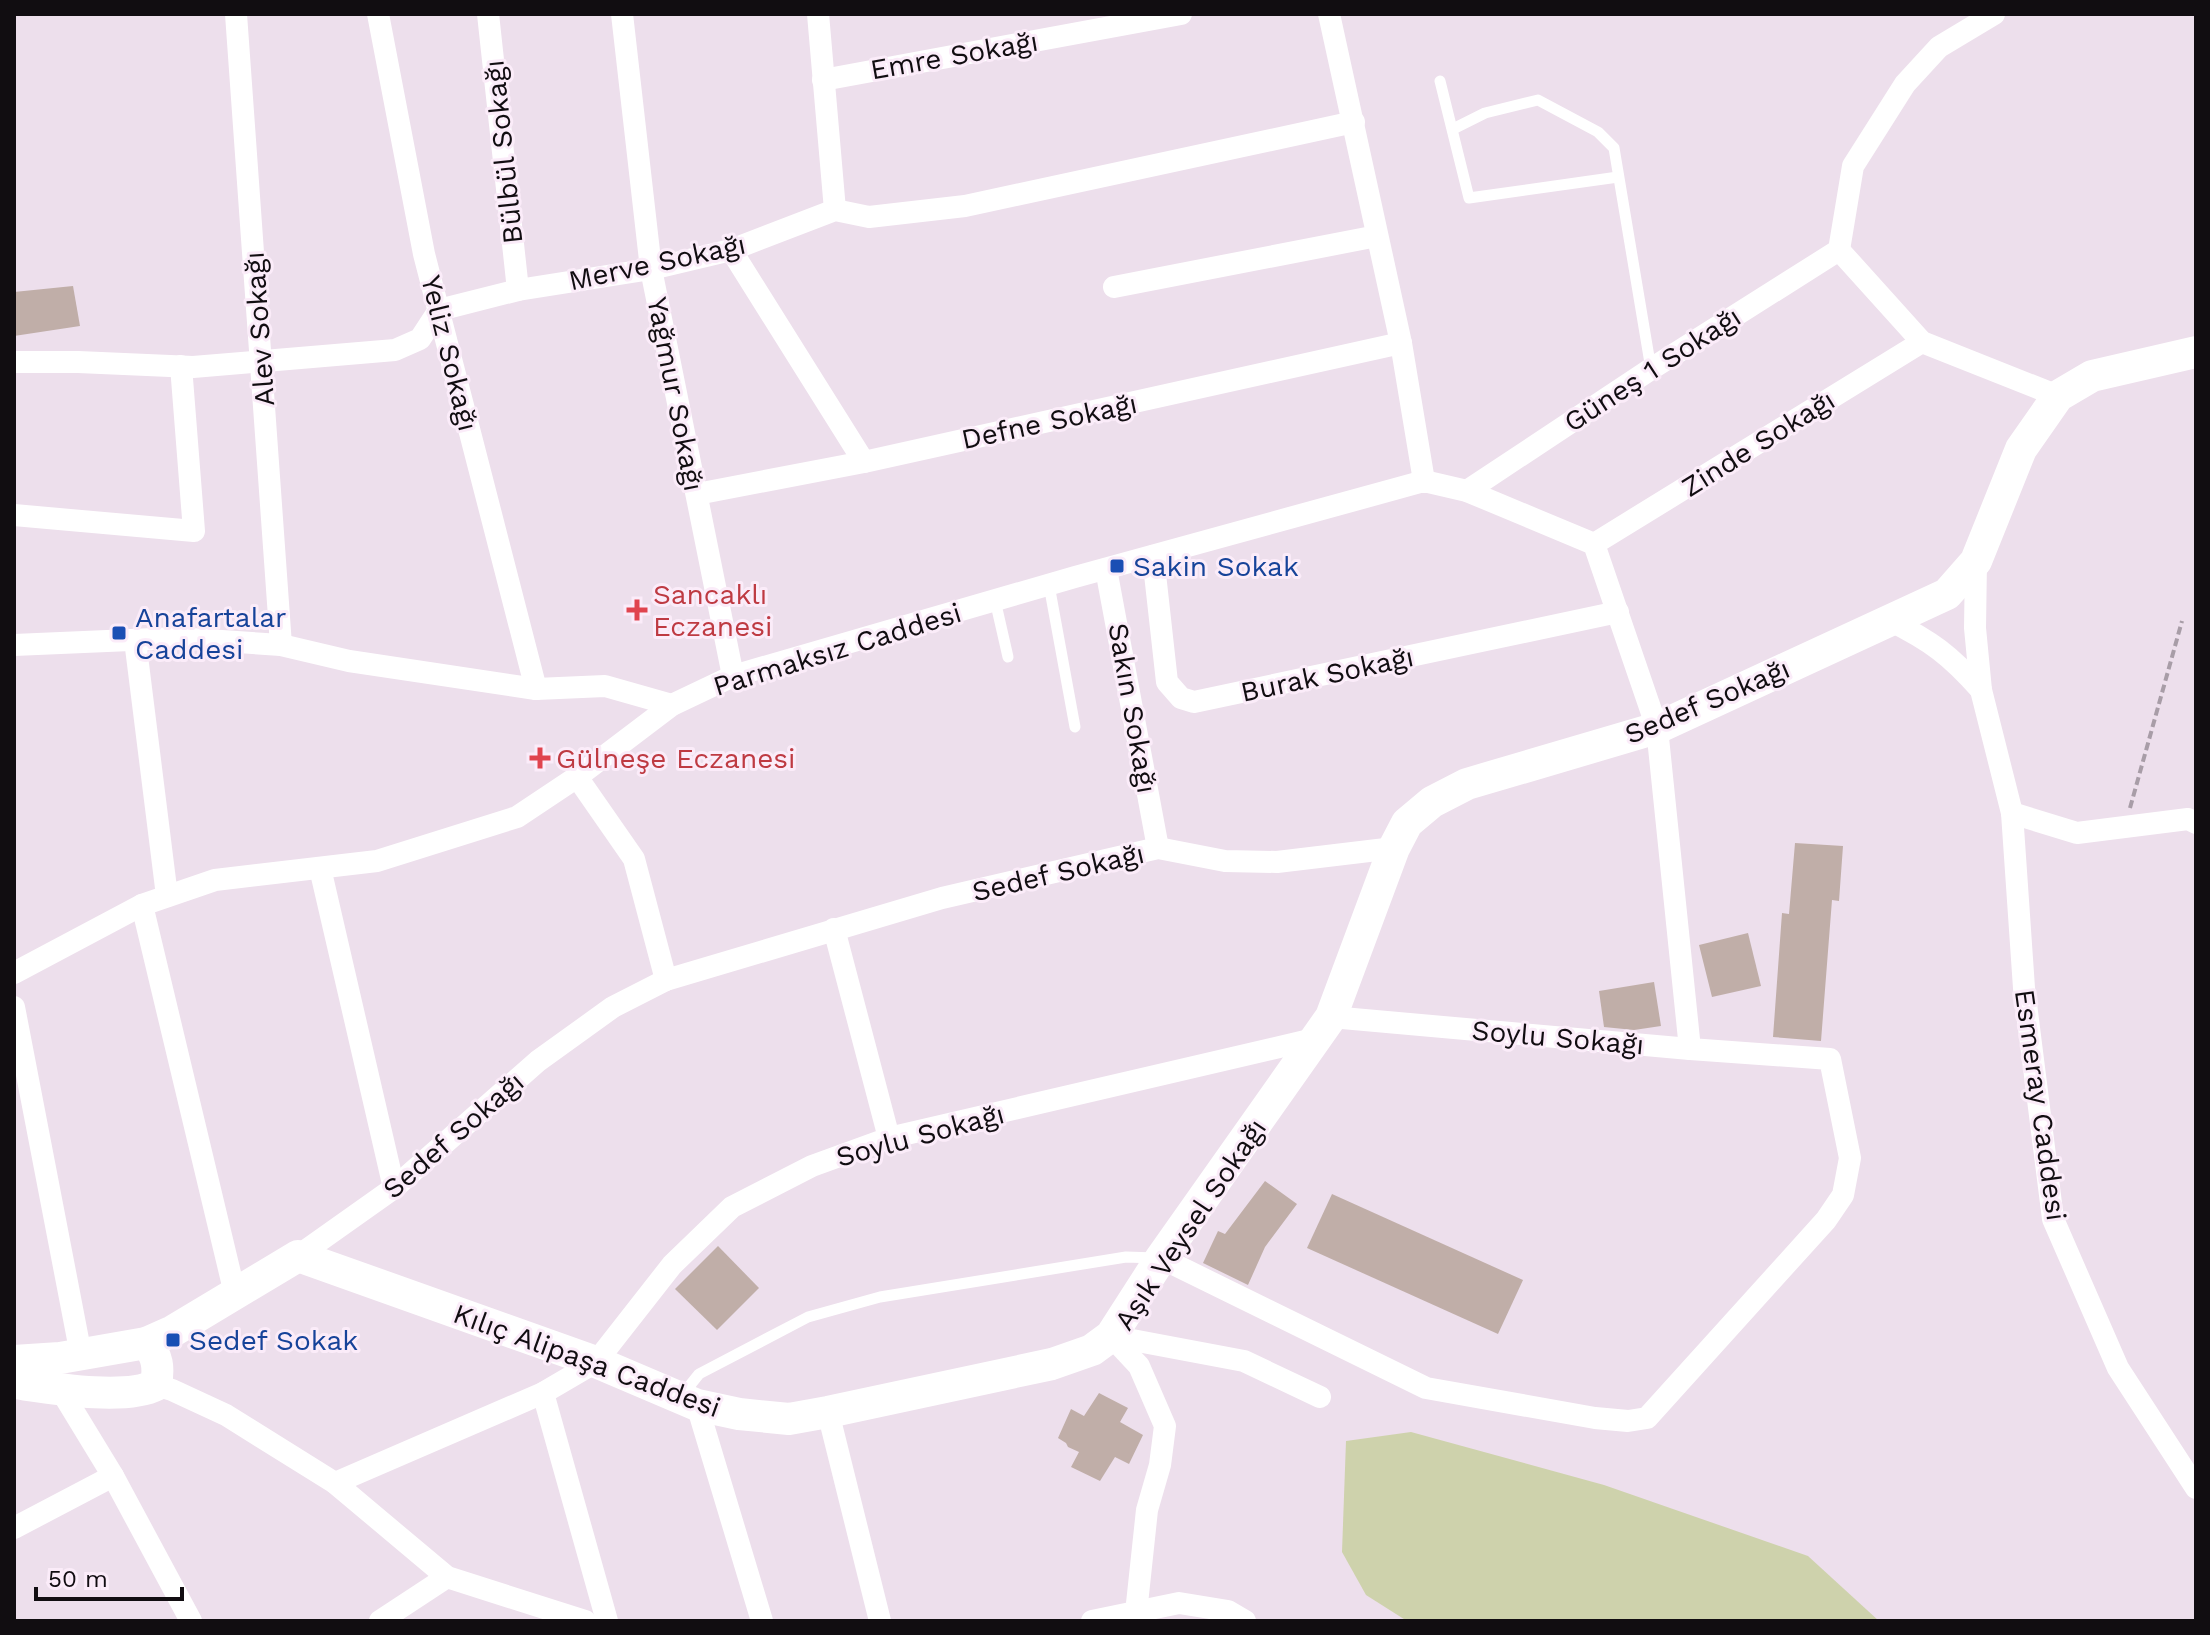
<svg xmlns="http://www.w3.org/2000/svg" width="2210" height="1635" font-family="'Work Sans',sans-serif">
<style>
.green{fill:#ced2ac}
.building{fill:#c0aea8}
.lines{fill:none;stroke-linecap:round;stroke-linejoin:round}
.path{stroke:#a89da7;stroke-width:4;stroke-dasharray:8 4;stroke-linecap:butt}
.lane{stroke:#fff;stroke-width:11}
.street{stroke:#fff;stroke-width:22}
.secondary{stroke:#fff;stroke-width:32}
.transit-dot{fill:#1a4fb4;stroke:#fbecf9;stroke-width:3}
.health-dot{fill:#e0444e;stroke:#fbecf9;stroke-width:3}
.labels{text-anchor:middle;stroke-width:6;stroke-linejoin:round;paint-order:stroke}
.street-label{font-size:28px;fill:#110d11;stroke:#fbecf9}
.transit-label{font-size:28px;fill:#164399;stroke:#fbecf9;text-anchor:start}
.health-label{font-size:28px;fill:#be3a42;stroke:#fbecf9;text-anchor:start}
</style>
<rect width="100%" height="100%" fill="#eddfec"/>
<!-- green -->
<path class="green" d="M 1411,1432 L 1604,1485 L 1808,1556 L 1879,1621 L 1407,1621 L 1366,1595 L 1342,1552 L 1346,1441 Z"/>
<!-- building -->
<g class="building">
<path d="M 73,286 L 80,326 L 14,336 L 14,292 Z"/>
<path d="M 1795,843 L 1843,846 L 1839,901 L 1832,900 L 1821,1041 L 1773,1037 L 1782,913 L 1789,914 Z"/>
<path d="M 1748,933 L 1761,986 L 1712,997 L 1699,945 Z"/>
<path d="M 1654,982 L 1661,1026 L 1634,1030 L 1604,1027 L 1599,991 Z"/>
<path d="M 1265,1181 L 1297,1204 L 1265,1247 L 1248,1285 L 1203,1263 L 1218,1231 L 1225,1234 Z"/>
<path d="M 1332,1194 L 1523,1280 L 1498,1334 L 1307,1248 Z"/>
<path d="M 718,1246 L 759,1288 L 717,1330 L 675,1289 Z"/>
<path d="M 1099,1393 L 1128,1408 L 1120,1422 L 1143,1435 L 1129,1464 L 1115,1457 L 1100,1481 L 1071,1467 L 1079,1452 L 1068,1447 L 1066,1443 L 1058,1438 L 1071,1409 L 1084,1416 Z"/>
</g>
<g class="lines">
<!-- path -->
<path class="path" d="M 2130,808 L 2182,621"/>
<!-- lane -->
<g class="lane">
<path d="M 1440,81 L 1469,198 L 1618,177"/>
<path d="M 1453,129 L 1485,113 L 1538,100 L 1598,132 L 1614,148 L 1651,369"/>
<path d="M 1049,585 L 1075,727"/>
<path d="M 995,600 L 1008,657"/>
<path d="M 683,1394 L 699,1374 L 808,1317 L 880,1297 L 1126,1257 L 1156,1258"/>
</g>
<!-- street -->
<g class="street">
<path d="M 236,14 L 281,645"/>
<path d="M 378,14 L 424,254 L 536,689"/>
<path d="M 488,14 L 518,290"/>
<path d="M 622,14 L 651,269 L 733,676"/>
<path d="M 818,14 L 835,210"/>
<path d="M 1329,14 L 1401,343 L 1424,481"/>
<path d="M 823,80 L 1181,14"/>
<path d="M 731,250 L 864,462"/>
<path d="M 1839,250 L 1853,166 L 1905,84 L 1939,47 L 1994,14"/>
<path d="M 1839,250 L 1922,342 L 2058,396"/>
<path d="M 1114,287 L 1377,236"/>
<path d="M 14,362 L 78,362 L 193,367 L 395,350 L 420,339 L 439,310 L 518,290 L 651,269 L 731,250 L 835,210 L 869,217 L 965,206 L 1354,122"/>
<path d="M 1467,491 L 1651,369 L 1839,250"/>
<path d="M 697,494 L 864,462 L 1401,343"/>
<path d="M 14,515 L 194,531 L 181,366"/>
<path d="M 1594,544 L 1922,342"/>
<path d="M 1153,556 L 1167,682 L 1181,698 L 1194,702 L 1618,612"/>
<path d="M 1976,561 L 1975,628 L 1981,690 L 2012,813 L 2024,988 L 2053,1219 L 2118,1368 L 2196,1488"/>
<path d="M 1106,569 L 1158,848"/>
<path d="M 1889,620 C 1931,641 1950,655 1981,690"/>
<path d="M 135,640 L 167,896"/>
<path d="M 14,645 L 177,638 L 281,645 L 349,661 L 536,689 L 605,686 L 672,705"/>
<path d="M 577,777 L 634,859 L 666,980"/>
<path d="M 2012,813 L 2077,833 L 2188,819 L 2196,823"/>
<path d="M 320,868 L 394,1188"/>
<path d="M 142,905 L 235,1294"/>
<path d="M 834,929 L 889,1138"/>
<path d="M 14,973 L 142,905 L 215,880 L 377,861 L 517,817 L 577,777 L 672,705 L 733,676 L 1075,577 L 1424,481 L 1467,491 L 1594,544 L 1657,728 L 1690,1049 L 1830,1059 L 1850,1158 L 1843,1195 L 1826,1220 L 1647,1418 L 1628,1421 L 1595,1418 L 1426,1388 L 1161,1258"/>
<path d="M 14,1007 L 81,1355"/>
<path d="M 1331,1017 L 1690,1049"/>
<path d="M 298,1256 L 394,1188 L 538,1061 L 613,1007 L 666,980 L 942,898 L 1158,848 L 1225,861 L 1277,862 L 1394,848"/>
<path d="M 1111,1336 L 1139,1366 L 1165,1426 L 1160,1465 L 1147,1510 L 1136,1613"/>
<path d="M 1111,1336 L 1244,1361 L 1320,1397"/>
<path d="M 156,1385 L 172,1390 L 226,1415 L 335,1483 L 447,1577 L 585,1621"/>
<path d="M 60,1389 L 113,1476 L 191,1621"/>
<path d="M 543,1393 L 607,1621"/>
<path d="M 697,1405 L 762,1621"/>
<path d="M 828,1412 L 880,1621"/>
<path d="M 335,1483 L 543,1393 L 596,1362 L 672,1265 L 732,1207 L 812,1166 L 889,1138 L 1318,1038"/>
<path d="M 14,1528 L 113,1476"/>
<path d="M 380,1621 L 447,1577"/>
<path d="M 1092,1621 L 1179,1603 L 1228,1611 L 1245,1621"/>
</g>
<!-- secondary -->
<g class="secondary">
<path d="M 14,1361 L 60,1358 L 146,1343 L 173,1331 L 298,1256 L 596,1362 L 697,1405 L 739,1414 L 789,1419 L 828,1412 L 1052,1364 L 1092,1350 L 1111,1336 L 1161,1258 L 1331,1017 L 1394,848 L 1407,823 L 1432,802 L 1467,784 L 1657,728 L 1947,594 L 1976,561 L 2021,449 L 2058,396 L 2092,376 L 2196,352"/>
<path d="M 14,1383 C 50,1388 125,1401 156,1385 C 159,1368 158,1356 146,1343"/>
</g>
</g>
<!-- markers -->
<g class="transit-dot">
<rect x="1109" y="558" width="16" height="16" rx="4"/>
<rect x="111" y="625" width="16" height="16" rx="4"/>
<rect x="165" y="1332" width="16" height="16" rx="4"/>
</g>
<g class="health-dot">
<path d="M633 598h8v8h8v8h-8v8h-8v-8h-8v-8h8z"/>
<path d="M536 746h8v8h8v8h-8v8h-8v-8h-8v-8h8z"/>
</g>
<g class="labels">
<!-- street labels -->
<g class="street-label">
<text transform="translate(954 55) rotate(-10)" y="10">Emre Sokağı</text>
<text transform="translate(503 152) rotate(-96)" y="10">Bülbül Sokağı</text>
<text transform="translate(657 262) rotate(-12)" y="10">Merve Sokağı</text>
<text transform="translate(259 329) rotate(-94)" y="10">Alev Sokağı</text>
<text transform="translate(450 353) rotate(76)" y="10">Yeliz Sokağı</text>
<text transform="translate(1652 369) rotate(-33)" y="10">Güneş 1 Sokağı</text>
<text transform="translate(676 394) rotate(79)" y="10">Yağmur Sokağı</text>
<text transform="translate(1049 421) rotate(-12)" y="10">Defne Sokağı</text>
<text transform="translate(1758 443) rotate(-32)" y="10">Zinde Sokağı</text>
<text transform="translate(837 649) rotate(-17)" y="10">Parmaksız Caddesi</text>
<text transform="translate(1327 674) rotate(-12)" y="10">Burak Sokağı</text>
<text transform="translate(1707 701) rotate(-23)" y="10">Sedef Sokağı</text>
<text transform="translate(1133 708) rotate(80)" y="10">Sakın Sokağı</text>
<text transform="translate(1058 872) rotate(-13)" y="10">Sedef Sokağı</text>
<text transform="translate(1558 1037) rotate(5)" y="10">Soylu Sokağı</text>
<text transform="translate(2041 1105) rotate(82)" y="10">Esmeray Caddesi</text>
<text transform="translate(453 1135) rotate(-41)" y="10">Sedef Sokağı</text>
<text transform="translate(920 1135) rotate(-15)" y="10">Soylu Sokağı</text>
<text transform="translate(1190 1224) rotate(-56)" y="10">Aşık Veysel Sokağı</text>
<text transform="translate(587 1360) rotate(20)" y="10">Kılıç Alipaşa Caddesi</text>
</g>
<!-- transit labels -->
<g class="transit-label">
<text x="1133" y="576">Sakin Sokak</text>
<text x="135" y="627">Anafartalar<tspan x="135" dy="32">Caddesi</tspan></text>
<text x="189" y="1350">Sedef Sokak</text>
</g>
<!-- health labels -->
<g class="health-label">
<text x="653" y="604">Sancaklı<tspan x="653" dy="32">Eczanesi</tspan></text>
<text x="556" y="768">Gülneşe Eczanesi</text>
</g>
</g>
<!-- border -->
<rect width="2210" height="1635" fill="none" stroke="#110d11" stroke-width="32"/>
<!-- scale -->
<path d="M36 1587v12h146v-12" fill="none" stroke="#110d11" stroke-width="4"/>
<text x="48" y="1587" font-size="24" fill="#110d11" stroke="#fbecf9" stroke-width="6" paint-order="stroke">50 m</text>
</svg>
